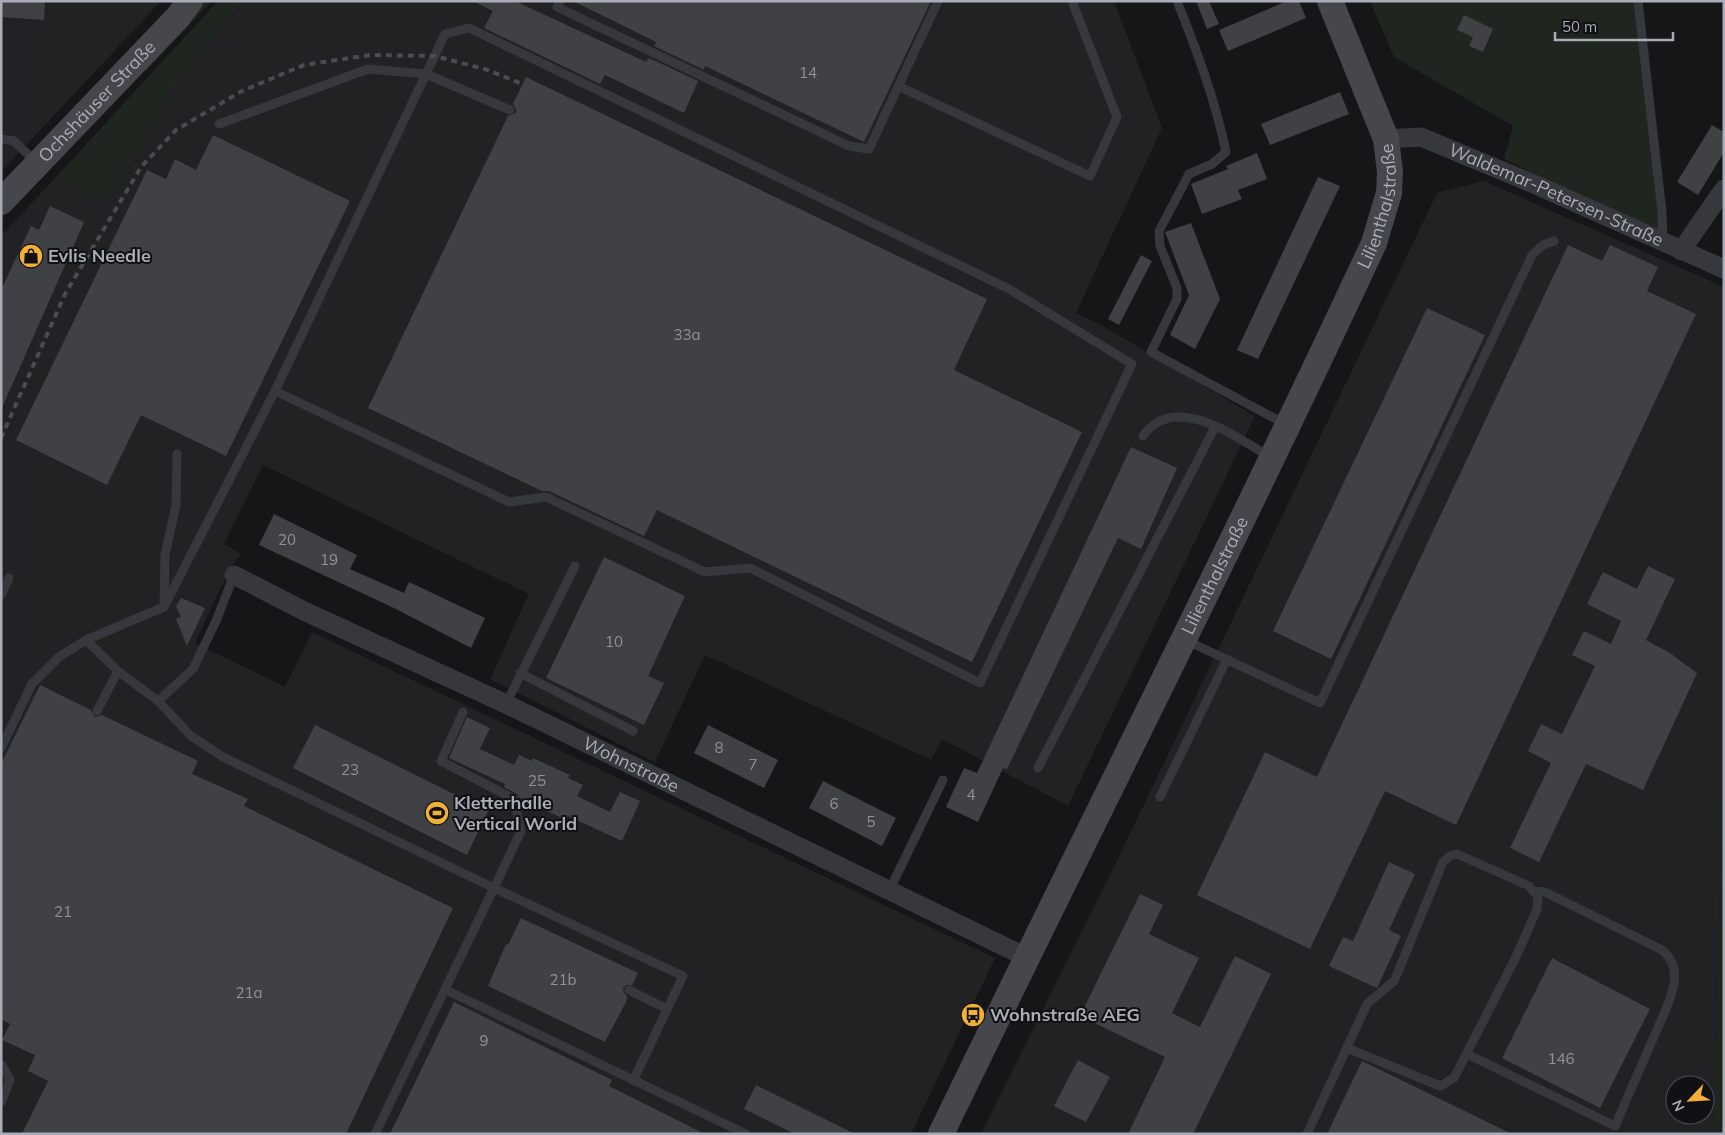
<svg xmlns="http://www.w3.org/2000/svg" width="1725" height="1135" font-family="Mulish,sans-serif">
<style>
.built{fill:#222225;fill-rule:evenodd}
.green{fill:#1e261f}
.building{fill:#404145}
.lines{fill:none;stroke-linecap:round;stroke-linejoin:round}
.lane{stroke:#37383d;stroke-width:9}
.street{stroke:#37383d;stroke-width:19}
.secondary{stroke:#45474d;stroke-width:26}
.rail{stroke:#4a4c52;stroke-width:4;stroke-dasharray:6 5;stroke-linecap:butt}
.labels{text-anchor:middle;stroke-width:4;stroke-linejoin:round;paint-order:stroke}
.number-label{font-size:15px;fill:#8e929b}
.street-label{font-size:18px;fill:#a8adb8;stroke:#111113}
.poi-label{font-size:18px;font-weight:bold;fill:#a8adb8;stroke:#111113;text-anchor:start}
</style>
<rect width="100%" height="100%" fill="#161618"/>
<!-- built -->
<g class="built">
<path d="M 1,1 L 161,1 L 1,172 Z"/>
<path d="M 244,1 L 1114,1 L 1162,128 L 1076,313 L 1101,325 L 1255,416 L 1068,806 L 942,739 L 931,760 L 705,655 L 655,762 L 490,679 L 529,594 L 263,465 L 224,544 L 241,554 L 229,570 L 195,643 L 285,687 L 312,632 L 995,958 L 911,1134 L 1,1134 L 1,236 L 57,176 L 97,199 L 101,192 L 112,197 L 170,93 L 201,49 Z"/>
<path d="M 1484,181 L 1724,287 L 1724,723 L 1714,1134 L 981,1134 L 1115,865 L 1437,193 ZM 1675,1085 L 1705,1085 L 1705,1115 L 1675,1115 Z"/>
</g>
<!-- green -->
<g class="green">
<path d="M 203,1 L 212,1 L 146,71 L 142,65 Z"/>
<path d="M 218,1 L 244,1 L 201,49 L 170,93 L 112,197 L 101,192 L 97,199 L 57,176 Z"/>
<path d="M 1370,1 L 1636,1 L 1662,235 L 1504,159 L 1513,126 L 1394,57 Z"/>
<path d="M 1724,723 L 1724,1134 L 1714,1134 Z"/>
</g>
<!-- building -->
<g class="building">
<path d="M 1,1 L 45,1 L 44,20 L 1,17 Z"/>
<path d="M 473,1 L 515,1 L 646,62 L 649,58 L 698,81 L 684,113 L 605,75 L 600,84 L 484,28 L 493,11 Z"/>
<path d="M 573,1 L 931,1 L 864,142 L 705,66 L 704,70 L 654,46 L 656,42 Z"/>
<path d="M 1196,1 L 1209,1 L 1219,24 L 1207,29 Z"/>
<path d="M 1287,1 L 1299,1 L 1306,18 L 1228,51 L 1219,30 Z"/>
<path d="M 1464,15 L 1493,29 L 1483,52 L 1469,46 L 1473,37 L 1457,30 Z"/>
<path d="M 526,77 L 987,299 L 954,370 L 1082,432 L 972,662 L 657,510 L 644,536 L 549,491 L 542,491 L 368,408 L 508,116 L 516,113 L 516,109 L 513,104 Z"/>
<path d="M 1340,92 L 1349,114 L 1270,145 L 1261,124 Z"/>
<path d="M 1712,125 L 1724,132 L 1724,152 L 1698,195 L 1677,182 Z"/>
<path d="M 213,135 L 350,201 L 226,456 L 141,415 L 107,485 L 16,440 L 147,170 L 166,179 L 175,159 L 196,170 Z"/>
<path d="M 1257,153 L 1267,179 L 1238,190 L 1242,199 L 1202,214 L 1191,184 L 1228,169 L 1226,166 Z"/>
<path d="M 1318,177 L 1340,186 L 1258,359 L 1237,350 Z"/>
<path d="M 50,206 L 84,222 L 1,410 L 1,290 L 31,226 L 39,230 Z"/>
<path d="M 1191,223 L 1220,299 L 1195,349 L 1170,335 L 1189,295 L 1165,232 Z"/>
<path d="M 1568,245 L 1602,261 L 1610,245 L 1658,267 L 1647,291 L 1696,314 L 1456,825 L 1385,791 L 1310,949 L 1197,895 L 1265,752 L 1317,777 Z"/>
<path d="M 1141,255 L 1152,261 L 1119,325 L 1108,319 Z"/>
<path d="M 1427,308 L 1485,335 L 1331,659 L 1273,631 Z"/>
<path d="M 1131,447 L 1177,468 L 1141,549 L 1118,538 L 1007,769 L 1003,768 L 978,822 L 946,807 L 964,768 L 977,773 Z"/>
<path d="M 274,514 L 357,555 L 350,569 L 404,593 L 409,582 L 485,618 L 471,648 L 396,609 L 259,545 Z"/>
<path d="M 604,557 L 685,596 L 648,676 L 664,683 L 644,725 L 546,678 Z"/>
<path d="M 1648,566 L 1675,579 L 1646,640 L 1670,653 L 1697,673 L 1643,790 L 1586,764 L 1539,862 L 1510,848 L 1551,763 L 1528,751 L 1541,724 L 1562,734 L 1595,666 L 1572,655 L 1584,631 L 1611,644 L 1621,621 L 1587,604 L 1603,572 L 1637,589 Z"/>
<path d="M 181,598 L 205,608 L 187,646 L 176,619 L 181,617 L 176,606 Z"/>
<path d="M 40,685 L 91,710 L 95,717 L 102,715 L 198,761 L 192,774 L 248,799 L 244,806 L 453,908 L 346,1134 L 22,1134 L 48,1081 L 28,1071 L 35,1055 L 2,1040 L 10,1024 L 1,1019 L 1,764 Z"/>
<path d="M 467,717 L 490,728 L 480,749 L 514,765 L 519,755 L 532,761 L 533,758 L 570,775 L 568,778 L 583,785 L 577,796 L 610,812 L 620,792 L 640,801 L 622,841 L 568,816 L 566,820 L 520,798 L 517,794 L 504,787 L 505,784 L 449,758 Z"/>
<path d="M 315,725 L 488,811 L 467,855 L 293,768 Z"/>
<path d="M 708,725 L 778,760 L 764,788 L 694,753 Z"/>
<path d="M 823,781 L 896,818 L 882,846 L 809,808 Z"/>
<path d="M 1389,862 L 1415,874 L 1389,930 L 1401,936 L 1377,988 L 1329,966 L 1343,937 L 1353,941 Z"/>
<path d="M 1140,894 L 1163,905 L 1149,934 L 1199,958 L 1172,1013 L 1200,1027 L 1235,956 L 1271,974 L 1193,1134 L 1128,1134 L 1165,1057 L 1080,1016 Z"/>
<path d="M 521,918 L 638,973 L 632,985 L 626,985 L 623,988 L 624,993 L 627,996 L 626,1002 L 605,1042 L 488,986 L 506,944 L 508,945 Z"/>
<path d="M 1552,958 L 1650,1009 L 1600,1108 L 1502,1058 Z"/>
<path d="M 454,1002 L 612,1080 L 609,1086 L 705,1134 L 390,1134 Z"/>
<path d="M 1078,1060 L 1110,1077 L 1086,1122 L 1054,1106 Z"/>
<path d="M 1362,1061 L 1512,1134 L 1327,1134 Z"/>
<path d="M 756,1085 L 855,1134 L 795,1134 L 744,1109 Z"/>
</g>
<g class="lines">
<!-- lane -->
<g class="lane">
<path d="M 560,1 L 557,7 L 849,146 L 869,149 L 938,1"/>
<path d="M 1177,1 C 1197,51 1215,99 1226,152 L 1212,164 L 1189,174 L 1159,231 L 1160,246 L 1177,288 L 1177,299 L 1151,352 L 1285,424"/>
<path d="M 1638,1 L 1662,212 L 1663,243"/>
<path d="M 898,86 L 1090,176 L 1117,117 L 1072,1"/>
<path d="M 219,124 L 368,69 L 426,74 L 510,110"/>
<path d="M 1,139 L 14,141 L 36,162"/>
<path d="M 1143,436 C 1174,391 1236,437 1270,457"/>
<path d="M 1,595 L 9,578"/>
<path d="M 164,605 L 165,555 L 176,505 L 177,454"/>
<path d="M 86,640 L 118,671 L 158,701 L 191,736 L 223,757 L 494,888 L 375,1134"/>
<path d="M 1185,640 L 1320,703 L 1532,255 L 1543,245 L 1554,241"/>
<path d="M 520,673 L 633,731"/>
<path d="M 158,701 L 193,669 L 216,621 L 234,575"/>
<path d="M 506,704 L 575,566"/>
<path d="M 97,711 L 118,671"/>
<path d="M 463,712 L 441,761 L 514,799 L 521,831 L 494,888 L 683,976 L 633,1081"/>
<path d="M 1,748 L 32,684 L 59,657 L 86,640 L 164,607 L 275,391 L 445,34 L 469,28 L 1009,289 L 1132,364 L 980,683 L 750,568 L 705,572 L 546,497 L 509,502 L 275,391"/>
<path d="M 1038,768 L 1215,427"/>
<path d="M 1160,797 L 1227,659"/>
<path d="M 889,891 L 943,780"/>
<path d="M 446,990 L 746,1134"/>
<path d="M 629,990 L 667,1009"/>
<path d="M 1467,1054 L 1615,1126 L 1666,1009 C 1674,989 1682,966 1662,950 L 1545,892 L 1533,891"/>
<path d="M 1,1064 L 10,1080 L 1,1102"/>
<path d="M 1307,1134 L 1367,1004 L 1394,981 L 1398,972 L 1443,862 L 1450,856 L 1457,854 L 1529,886 L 1538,897 L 1537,909 L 1516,957 L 1454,1078 L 1440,1086 L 1347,1048"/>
</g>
<!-- street -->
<g class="street">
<path id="s1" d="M 1386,139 L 1421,137 L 1534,184 L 1724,269"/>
<path d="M 1681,251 L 1724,189"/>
<path id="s2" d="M 234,575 L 304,611 L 506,704 L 1026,957"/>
</g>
<!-- secondary -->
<g class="secondary">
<path id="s3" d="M 1,202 L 178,17 L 190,1"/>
<path id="s4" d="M 941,1134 C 1085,836 1235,542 1374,243 L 1389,193 L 1390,172 L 1386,139 L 1330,1"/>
</g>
<!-- rail -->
<path class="rail" d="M 1,438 L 65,294 L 141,167 L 176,130 L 242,91 L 304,65 L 370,55 L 435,56 L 488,70 L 522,84"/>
</g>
<!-- icons -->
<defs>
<g id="shop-disc" transform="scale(1.25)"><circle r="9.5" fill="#f2b134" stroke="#111113"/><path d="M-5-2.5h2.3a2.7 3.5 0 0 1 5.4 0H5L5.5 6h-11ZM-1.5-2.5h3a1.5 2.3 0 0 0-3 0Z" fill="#111"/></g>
<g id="stadium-disc" transform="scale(1.25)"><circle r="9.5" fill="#f2b134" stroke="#111113"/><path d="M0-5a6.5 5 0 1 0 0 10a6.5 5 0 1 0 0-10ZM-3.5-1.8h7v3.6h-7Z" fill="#111"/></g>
<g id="bus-disc" transform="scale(1.25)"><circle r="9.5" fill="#f2b134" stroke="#111113"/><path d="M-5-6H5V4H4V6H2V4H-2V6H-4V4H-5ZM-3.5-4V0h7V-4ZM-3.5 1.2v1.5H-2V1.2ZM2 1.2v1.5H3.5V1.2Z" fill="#111"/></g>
</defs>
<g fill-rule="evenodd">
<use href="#shop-disc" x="31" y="256"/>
<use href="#stadium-disc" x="437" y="813"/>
<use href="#bus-disc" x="973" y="1015"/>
</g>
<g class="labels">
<!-- number labels -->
<g class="number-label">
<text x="808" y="78">14</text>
<text x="687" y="340">33a</text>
<text x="287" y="545">20</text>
<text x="329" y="565">19</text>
<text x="614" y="647">10</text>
<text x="719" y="753">8</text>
<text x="753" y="770">7</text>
<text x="350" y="775">23</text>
<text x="537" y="786">25</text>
<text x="971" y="800">4</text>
<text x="834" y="809">6</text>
<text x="871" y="827">5</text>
<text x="63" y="917">21</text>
<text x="563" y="985">21b</text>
<text x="249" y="998">21a</text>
<text x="484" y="1046">9</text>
<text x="1561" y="1064">146</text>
</g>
<!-- street labels -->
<g class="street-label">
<text dy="6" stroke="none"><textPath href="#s3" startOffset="139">Ochshäuser Straße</textPath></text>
<text dy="6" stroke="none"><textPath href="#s1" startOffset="182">Waldemar-Petersen-Straße</textPath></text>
<text dy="6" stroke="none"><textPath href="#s4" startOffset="1028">Lilienthalstraße</textPath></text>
<text dy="6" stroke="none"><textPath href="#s4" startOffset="622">Lilienthalstraße</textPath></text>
<text dy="6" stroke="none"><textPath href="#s2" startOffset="440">Wohnstraße</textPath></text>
</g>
<!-- poi labels -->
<g class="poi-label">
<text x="48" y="262">Evlis Needle</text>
<text x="454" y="809">Kletterhalle<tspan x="454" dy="21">Vertical World</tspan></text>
<text x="990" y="1021">Wohnstraße AEG</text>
</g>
</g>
<!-- border -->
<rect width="1725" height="1135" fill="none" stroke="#a8adb8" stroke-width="5"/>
<!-- north arrow -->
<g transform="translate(1690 1100) rotate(245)"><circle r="24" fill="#111113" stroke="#4d4f55"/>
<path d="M0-4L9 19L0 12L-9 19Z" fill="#f2b134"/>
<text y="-8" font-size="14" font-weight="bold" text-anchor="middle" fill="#a8adb8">N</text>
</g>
<!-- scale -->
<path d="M1555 32v8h118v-8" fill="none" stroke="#a8adb8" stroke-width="2.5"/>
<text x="1562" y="32" font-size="15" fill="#a8adb8" stroke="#111113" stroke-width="4" paint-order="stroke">50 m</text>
</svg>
